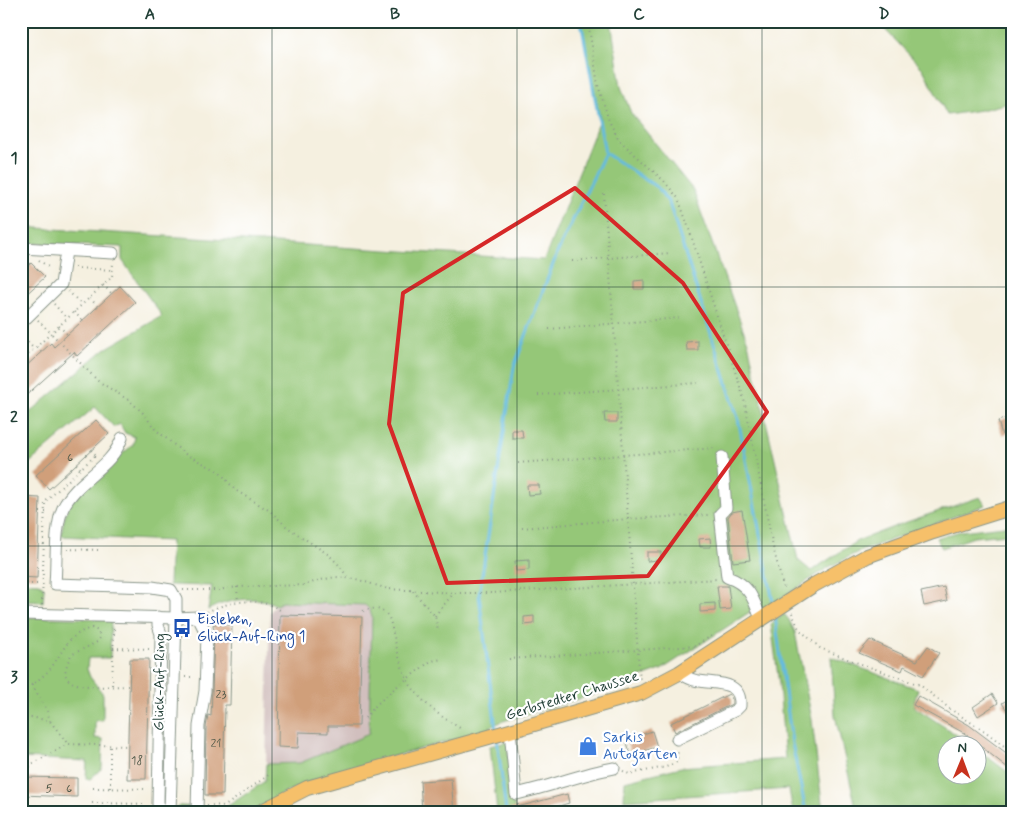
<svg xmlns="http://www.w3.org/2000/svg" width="1034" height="833" font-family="Mynerve,sans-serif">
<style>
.industrial{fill:#d1bfbe}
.green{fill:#95c778;stroke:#5a8256}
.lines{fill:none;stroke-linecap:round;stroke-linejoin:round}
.stream{stroke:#63bbe0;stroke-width:3}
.building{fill:#d09f7a}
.minor-casing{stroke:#8a968a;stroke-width:13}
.major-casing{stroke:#8a968a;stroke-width:16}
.path{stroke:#8a968a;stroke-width:2;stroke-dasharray:1 4;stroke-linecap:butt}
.minor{stroke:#fff;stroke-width:11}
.major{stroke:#f6c06b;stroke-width:14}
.marked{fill:none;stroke:#d62828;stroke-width:4;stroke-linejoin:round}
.grid{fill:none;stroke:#1f3d34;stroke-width:1;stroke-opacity:0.55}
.labels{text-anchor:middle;stroke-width:4.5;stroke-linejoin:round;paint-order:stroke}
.number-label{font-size:12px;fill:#4b5646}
.transit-label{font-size:15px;fill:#164399;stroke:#fff;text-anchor:start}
.street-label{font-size:15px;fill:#1f3d34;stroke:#fff}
.shop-label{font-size:15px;fill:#366cbe;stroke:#fff;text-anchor:start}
.neatline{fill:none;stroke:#1f3d34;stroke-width:2}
.grid-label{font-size:16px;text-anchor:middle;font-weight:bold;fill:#1f3d34}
</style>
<rect width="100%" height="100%" fill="#fff"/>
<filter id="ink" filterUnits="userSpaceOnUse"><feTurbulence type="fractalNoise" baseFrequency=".02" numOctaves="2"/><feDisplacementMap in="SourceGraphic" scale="10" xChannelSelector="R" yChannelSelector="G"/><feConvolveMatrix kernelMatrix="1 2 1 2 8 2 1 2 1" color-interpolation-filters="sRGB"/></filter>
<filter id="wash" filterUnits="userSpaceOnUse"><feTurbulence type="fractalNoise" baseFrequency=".0096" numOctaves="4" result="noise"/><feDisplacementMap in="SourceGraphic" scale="20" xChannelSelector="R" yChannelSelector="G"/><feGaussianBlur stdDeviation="1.12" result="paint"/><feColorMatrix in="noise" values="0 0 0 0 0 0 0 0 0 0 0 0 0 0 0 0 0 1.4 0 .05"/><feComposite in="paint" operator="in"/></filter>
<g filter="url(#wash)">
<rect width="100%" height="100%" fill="#f5f0e0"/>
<!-- industrial -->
<path class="industrial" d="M 282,602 L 365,605 L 370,610 L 372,616 L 369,734 L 300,763 L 266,764 L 270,612 L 276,605 Z"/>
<!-- green -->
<g class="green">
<path d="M 581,21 L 611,21 L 621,87 L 631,113 L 693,190 L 748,343 L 798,560 L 811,571 L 857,541 L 904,523 L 980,497 L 985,505 L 858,552 L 829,567 L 763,610 L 759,606 L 661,670 L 592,695 L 503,721 L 490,727 L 490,730 L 405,753 L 309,782 L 284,793 L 252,812 L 177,812 L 176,810 L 179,806 L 225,808 L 265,781 L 266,764 L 300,763 L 369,734 L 372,616 L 370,610 L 365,605 L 282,602 L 276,605 C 258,594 225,600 208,610 L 212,586 L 169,585 L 171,541 L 61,536 C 63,525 64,515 69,505 C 79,485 115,460 133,445 L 135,437 L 125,433 L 120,424 L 114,427 L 95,407 L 28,464 L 21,459 L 21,420 L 105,349 L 162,316 L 122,260 L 122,247 L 21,243 L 21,227 L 544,260 L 600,119 Z"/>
<path d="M 877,21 L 1013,21 L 1013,102 L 981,110 L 947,115 L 923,69 Z"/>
<path d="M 1013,525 L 1013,537 L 1008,534 L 974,537 L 942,548 L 936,538 L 961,531 Z"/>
<path d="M 21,582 L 40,583 L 44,588 L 43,602 L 21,601 Z"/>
<path d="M 784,614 L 789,620 L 795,632 L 812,720 L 823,812 L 793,812 L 789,789 L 624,800 L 625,781 L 681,767 L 785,759 L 779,684 L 771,624 Z"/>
<path d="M 21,617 L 111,619 L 110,658 L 88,658 L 87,669 L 90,677 L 103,694 L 103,720 L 95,721 L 95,738 L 103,739 L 102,768 L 90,779 L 86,779 L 87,761 L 21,758 Z"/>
<path d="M 831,657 L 918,689 L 913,706 L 972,745 L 946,746 L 946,776 L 976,776 L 977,749 L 1013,776 L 1013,812 L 857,812 L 835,715 Z"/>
<path d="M 507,742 L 515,812 L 497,812 L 490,746 Z"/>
</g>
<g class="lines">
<!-- stream -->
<g class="stream">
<path d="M 581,21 L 605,153 L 658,188 L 669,203 L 738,418 L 774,607"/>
<path d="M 775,616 L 792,743 L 806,812"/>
<path d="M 496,730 L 479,595 L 514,367 L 558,251 L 605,153"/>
<path d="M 497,738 L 506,812"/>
</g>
</g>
<g id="blocks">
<!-- building -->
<g class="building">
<path d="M 31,263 L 45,277 L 21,299 L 21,272 Z"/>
<path d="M 644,280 L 644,289 L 634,289 L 634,281 Z"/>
<path d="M 120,286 L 135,302 L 77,356 L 74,352 L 21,400 L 21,371 L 51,343 L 54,347 Z"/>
<path d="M 698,341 L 698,350 L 687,350 L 686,342 Z"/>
<path d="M 604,413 L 617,413 L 617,422 L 605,422 Z"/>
<path d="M 1013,416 L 1013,432 L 1002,435 L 998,421 Z"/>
<path d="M 96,420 L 109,434 L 49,489 L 36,475 Z"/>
<path d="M 512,430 L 522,430 L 523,438 L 512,438 Z"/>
<path d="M 527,485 L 539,485 L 540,494 L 528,495 Z"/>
<path d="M 22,497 L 40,498 L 37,578 L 21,577 Z"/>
<path d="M 742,510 L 750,560 L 733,562 L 728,517 L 732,512 Z"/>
<path d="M 710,538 L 711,547 L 700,547 L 699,539 Z"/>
<path d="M 647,552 L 661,552 L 661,560 L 647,561 Z"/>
<path d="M 529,560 L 529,570 L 516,571 L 515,561 Z"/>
<path d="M 717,586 L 728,586 L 731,609 L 720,610 Z"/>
<path d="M 944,587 L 947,601 L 924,606 L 921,592 Z"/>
<path d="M 715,603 L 715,611 L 700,612 L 700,604 Z"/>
<path d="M 280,615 L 362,617 L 359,726 L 328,726 L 328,733 L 299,732 L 298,748 L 278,747 Z"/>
<path d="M 534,616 L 534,624 L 524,625 L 524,617 Z"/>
<path d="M 213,624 L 232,625 L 230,705 L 225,705 L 223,795 L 205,795 L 206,727 L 208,715 L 211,716 L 212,691 L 214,635 Z"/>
<path d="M 870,640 L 917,661 L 928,646 L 939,653 L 923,676 L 904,666 L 902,671 L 859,653 Z"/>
<path d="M 130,659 L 149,659 L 146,779 L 127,779 Z"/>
<path d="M 729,694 L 732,699 L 732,704 L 675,732 L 671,723 Z"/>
<path d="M 992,694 L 998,703 L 978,716 L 973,707 Z"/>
<path d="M 918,696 L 969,725 L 1013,758 L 1013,772 L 964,733 L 913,705 Z"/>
<path d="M 1013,696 L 1013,719 L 1002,703 Z"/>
<path d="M 652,731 L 657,747 L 631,755 L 626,740 Z"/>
<path d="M 21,777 L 77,778 L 77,797 L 21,795 Z"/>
<path d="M 451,779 L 454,812 L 422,812 L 420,781 Z"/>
<path d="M 567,794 L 569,803 L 539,812 L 511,812 L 510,809 Z"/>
</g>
</g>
</g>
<g filter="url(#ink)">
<use href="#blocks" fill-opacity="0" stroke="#8a968a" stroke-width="1"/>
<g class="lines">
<!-- minor casing -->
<g class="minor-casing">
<g id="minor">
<path d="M 21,248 L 113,253"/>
<path d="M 21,323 L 61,284 L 66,251"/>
<path d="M 122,438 C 111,469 77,479 63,508 C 54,528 57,562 55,584 L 152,587 L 171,590 L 176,599 L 176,618 L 198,617 L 207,635 L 205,691 L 199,726 L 197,812"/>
<path d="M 722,457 L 726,508 L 720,514 L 727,577 C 750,585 753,598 761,619"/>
<path d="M 21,614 L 176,618 L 170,812"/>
<path d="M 158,617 L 158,625 L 161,634 L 158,804 L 164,812"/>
<path d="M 510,731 L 516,794 C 550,787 580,774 614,768"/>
<path d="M 677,739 L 736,710 L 740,706 C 742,678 712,685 694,680 C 689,679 684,675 679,673"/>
</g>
</g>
<!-- major casing -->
<g class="major-casing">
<path id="major" d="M 260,812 L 307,788 L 503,733 L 641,693 L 679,673 L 812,586 L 867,556 L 933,532 L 1013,507"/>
</g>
<!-- path -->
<g class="path">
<path d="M 588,21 L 598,85 L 609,121 L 619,140 L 664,181 L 678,198 L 686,220 L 744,399 L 773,547 L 784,590"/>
<path d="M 604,194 L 640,681"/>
<path d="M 39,260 L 48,267 L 51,267"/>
<path d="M 572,261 L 670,253"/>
<path d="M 74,268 L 113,270"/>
<path d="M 103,285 L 112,294"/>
<path d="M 68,291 L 82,305"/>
<path d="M 90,298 L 98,307"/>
<path d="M 54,304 L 67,319"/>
<path d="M 74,312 L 83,321"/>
<path d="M 38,320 L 98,381 L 130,401 L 143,413 L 155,429 L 185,454 L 220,472 L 235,490 L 270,511 L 287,527 L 329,555 L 340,566 L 348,578"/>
<path d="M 59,326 L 68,335"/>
<path d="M 549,329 L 679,318"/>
<path d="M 21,335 L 34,349"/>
<path d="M 37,347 L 42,352"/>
<path d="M 24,359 L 28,364"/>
<path d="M 21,361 L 112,277 L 113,263"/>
<path d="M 538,395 L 698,383"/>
<path d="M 91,450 L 96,455"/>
<path d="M 518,463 L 715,448"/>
<path d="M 76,464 L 81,469"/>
<path d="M 79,470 L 96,455"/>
<path d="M 40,512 L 50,512"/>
<path d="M 522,528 L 628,519 L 709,515"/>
<path d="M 67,549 L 98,550 L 100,553"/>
<path d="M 21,584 L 41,584"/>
<path d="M 237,587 L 238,602"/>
<path d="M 183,590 L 218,590 L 237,587 L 305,585 L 320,580 L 336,577 L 356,579 L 388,589 L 455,593 L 491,593 L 717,579"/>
<path d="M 413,591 L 435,616 L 438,631"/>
<path d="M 42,605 L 45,502 L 76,473"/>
<path d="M 363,611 C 372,607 384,608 389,618 C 391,623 392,629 393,633 C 398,652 402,676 415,691 C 427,707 443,718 460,728"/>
<path d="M 207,612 C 228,601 259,596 280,610"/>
<path d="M 792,613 L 799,629 L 820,648 L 850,660 L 920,685 L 950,709 L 986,732 L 1013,753"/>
<path d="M 435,616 L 441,608 L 454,593"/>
<path d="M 113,648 L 151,649"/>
<path d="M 509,659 L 695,646 L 713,635"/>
<path d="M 185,677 L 195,677"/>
<path d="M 21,683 L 32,685 C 38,680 45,675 50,669 C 64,651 67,634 92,628 L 98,631 L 100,638 L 97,642 L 71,655 C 68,662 63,672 67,678 C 74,690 116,686 129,686"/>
<path d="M 32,685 L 47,710 L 50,721"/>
<path d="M 112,685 L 114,628"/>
<path d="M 21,715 L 50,721 L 68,744 L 128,746"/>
<path d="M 365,718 L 377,704 L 395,688 L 431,661 L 443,659"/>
<path d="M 21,770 L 27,770 L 32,764 L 68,744"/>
<path d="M 623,771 L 629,774 L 666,767 L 677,762 L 678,750"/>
<path d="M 93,788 L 148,789"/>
<path d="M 110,788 L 110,746"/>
<path d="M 92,803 L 147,804"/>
<path d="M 518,804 L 518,812"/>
<path d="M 207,805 L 225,806 L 270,774"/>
</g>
<!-- minor -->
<use href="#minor" class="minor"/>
<!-- major -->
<use href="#major" class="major"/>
</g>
</g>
<!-- marked area -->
<path class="marked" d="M 575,188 L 683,283 L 767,412 L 648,576 L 447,583 L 389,424 L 403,293 Z"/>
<!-- grid -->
<path class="grid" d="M 272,21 L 272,812M 517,21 L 517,812M 762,21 L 762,812M 21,287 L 1013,287M 21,546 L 1013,546"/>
<!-- icons -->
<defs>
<g id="bus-bare" transform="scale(1.5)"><path d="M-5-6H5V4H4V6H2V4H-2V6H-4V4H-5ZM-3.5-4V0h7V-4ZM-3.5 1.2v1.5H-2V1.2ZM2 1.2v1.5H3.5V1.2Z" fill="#1a4fb4" stroke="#fff" stroke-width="2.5" paint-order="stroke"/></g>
<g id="shop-bare" transform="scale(1.5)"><path d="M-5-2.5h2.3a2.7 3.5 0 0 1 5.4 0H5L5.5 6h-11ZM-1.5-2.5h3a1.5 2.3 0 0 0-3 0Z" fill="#3f7fe0" stroke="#fff" stroke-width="2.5" paint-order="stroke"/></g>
</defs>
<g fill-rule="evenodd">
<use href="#bus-bare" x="182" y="628"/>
<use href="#shop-bare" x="588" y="746"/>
</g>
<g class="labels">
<!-- number labels -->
<g class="number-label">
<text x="70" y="461">6</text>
<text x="221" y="698">23</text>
<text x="216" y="747">21</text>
<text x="137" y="764">18</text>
<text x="49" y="792">5</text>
<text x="69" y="792">6</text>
</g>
<!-- transit labels -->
<g class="transit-label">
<text x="197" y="624">Eisleben,<tspan x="197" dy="17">Glück-Auf-Ring 1</tspan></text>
</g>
<!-- street labels -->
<g class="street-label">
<text transform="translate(159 682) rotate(-89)" y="5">Glück-Auf-Ring</text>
<text transform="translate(572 695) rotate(-17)" y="5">Gerbstedter Chaussee</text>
</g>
<!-- shop labels -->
<g class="shop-label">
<text x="603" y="742">Sarkis<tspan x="603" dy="17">Autogarten</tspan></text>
</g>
</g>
<!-- margin -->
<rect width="1034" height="833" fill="none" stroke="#fff" stroke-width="55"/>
<!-- north arrow -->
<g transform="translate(962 760) rotate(1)"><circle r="24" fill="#ffffff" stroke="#a5b1ae"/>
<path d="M0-4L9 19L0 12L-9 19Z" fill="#c8321e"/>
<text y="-8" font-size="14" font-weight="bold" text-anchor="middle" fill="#1f3d34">N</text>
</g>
<rect x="28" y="28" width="978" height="778" class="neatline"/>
<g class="grid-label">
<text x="150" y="19">A</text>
<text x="395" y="19">B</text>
<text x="639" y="19">C</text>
<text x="884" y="19">D</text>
<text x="14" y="163">1</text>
<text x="14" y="422">2</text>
<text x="14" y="682">3</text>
</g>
</svg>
